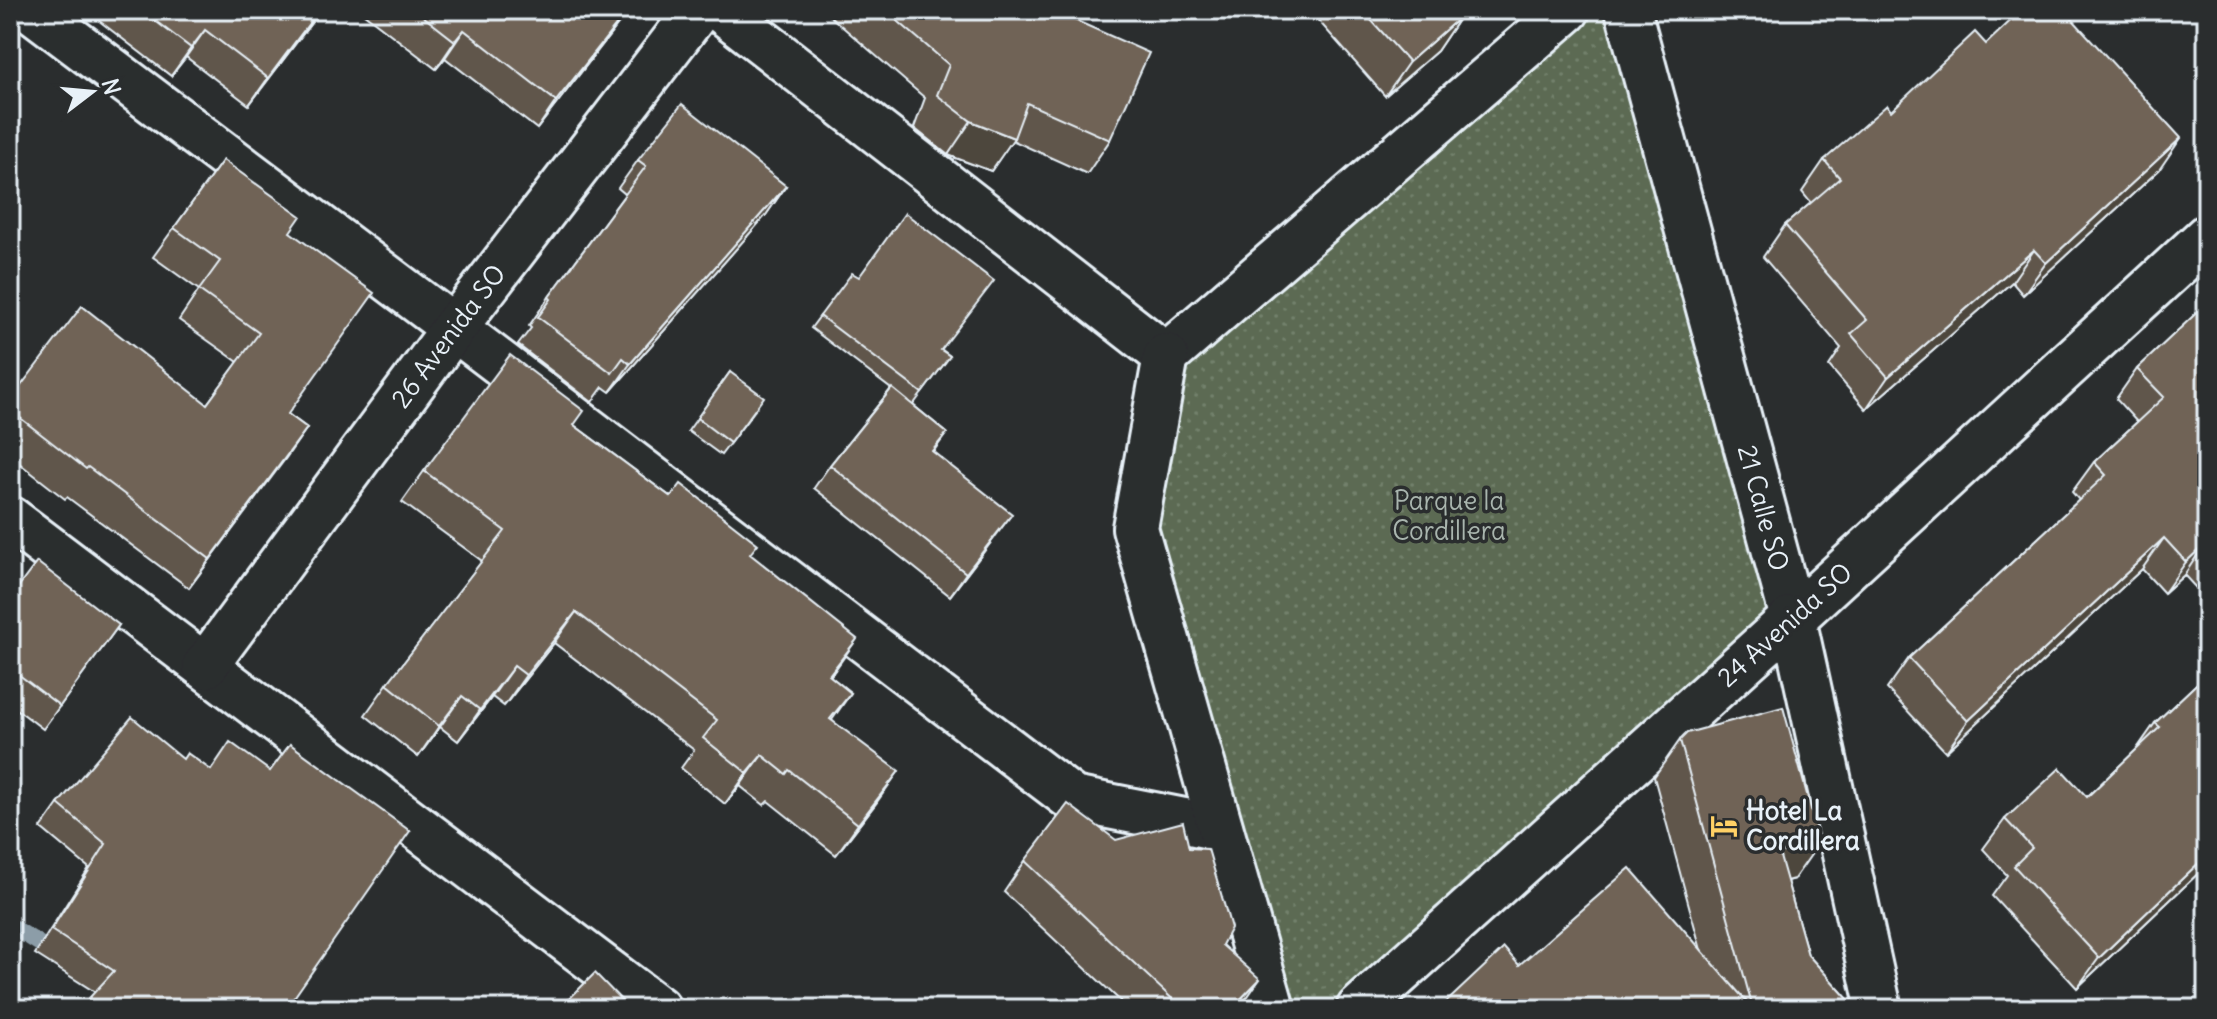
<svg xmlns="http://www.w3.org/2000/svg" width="2217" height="1019" font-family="Delius,sans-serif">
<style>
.park{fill:url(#park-dots);stroke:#a2aea6;stroke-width:2}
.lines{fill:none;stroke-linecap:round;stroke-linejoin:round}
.stream{stroke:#8c9da8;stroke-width:16}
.minor-casing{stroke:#e8f1f8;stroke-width:50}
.tertiary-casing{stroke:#e8f1f8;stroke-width:50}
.minor{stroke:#2a2d2e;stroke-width:44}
.tertiary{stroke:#2a2d2e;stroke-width:44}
.wall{fill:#60564b;stroke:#e8f1f8;stroke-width:2}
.shaded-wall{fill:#4e463d;stroke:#e8f1f8;stroke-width:2}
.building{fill:#706457;stroke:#e8f1f8;stroke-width:2}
.labels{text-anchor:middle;stroke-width:7;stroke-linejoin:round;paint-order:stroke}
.street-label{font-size:26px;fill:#e8f1f8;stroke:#2a2d2e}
.park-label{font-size:26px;fill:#a9b5ae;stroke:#2a2d2e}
.poi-label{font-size:26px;font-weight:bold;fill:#e8f1f8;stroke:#2a2d2e;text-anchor:start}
</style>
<defs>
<pattern id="park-dots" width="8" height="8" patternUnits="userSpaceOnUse" patternTransform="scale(2)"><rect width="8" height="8" fill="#5b6b53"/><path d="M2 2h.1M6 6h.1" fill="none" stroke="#73816c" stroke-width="1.8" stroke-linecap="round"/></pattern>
</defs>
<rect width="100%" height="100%" fill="#2a2d2e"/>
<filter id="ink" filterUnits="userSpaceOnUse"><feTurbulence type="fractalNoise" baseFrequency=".0125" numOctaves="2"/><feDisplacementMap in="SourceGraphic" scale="16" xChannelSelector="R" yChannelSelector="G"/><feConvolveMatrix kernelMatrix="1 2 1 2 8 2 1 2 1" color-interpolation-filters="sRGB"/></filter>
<g filter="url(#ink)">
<!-- park -->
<path class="park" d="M 1567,10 L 1628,10 L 1793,618 L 1358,1009 L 1274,1009 L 1135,528 L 1166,356 Z"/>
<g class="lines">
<!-- stream -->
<path class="stream" d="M 10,925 L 59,956"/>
<!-- minor casing -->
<g class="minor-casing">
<g id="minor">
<path d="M 32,10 L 454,328 L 1073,799 L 1220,828"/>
<path d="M 721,10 L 1166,356 L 1567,10"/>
<path id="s1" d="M 1628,10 L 1793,618 L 2207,237"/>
<path d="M 1166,356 L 1135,528 L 1272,1009"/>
<path d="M 10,519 L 658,1009"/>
<path id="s2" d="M 205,666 L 454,328 L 698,10"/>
</g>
</g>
<!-- tertiary casing -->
<g class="tertiary-casing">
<path id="tertiary" d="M 1359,1009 L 1793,618 L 1879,1009"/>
</g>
<!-- minor -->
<use href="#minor" class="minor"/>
<!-- tertiary -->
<use href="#tertiary" class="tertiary"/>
</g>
<!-- wall -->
<g class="wall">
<path d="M 85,10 L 321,10 L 249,105 L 186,57 L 171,76 Z"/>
<path d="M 359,10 L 629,10 L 537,129 L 445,58 L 436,69 Z"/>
<path d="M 823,10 L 1063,10 L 1061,14 L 1110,140 L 1087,174 L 1012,140 L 991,171 L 948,155 L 914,128 L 925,98 Z"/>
<path d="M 1309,10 L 1454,10 L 1460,17 L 1437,51 L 1385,96 Z"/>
<path d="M 1986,44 L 2159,170 L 2023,295 L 2012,282 L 1866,409 L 1829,366 L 1841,348 L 1763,257 L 1785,225 L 1811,203 L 1802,192 L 1824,160 Z"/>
<path d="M 223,160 L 290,232 L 288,414 L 307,428 L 189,588 L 67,497 L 65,499 L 10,456 L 10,400 L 207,404 L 238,362 L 179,320 L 199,290 L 153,257 Z"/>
<path d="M 638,160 L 786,186 L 766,215 L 610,392 L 603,387 L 592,402 L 518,345 L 531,328 L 529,326 L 549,297 L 625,194 L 618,188 Z"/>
<path d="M 2207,303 L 2207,600 L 2184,575 L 2164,593 L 2142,569 L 1946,752 L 1887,689 L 1909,658 L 2079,500 L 2072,492 L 2094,462 L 2137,422 L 2116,399 L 2137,369 Z"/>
<path d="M 820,316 L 942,350 L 950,356 L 913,405 L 947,433 L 933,452 L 995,537 L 950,596 L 814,488 L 830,465 L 891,389 L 811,328 Z"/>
<path d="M 730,372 L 755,410 L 721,455 L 688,431 Z"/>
<path d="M 574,425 L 671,497 L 751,555 L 835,670 L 830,676 L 851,693 L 832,720 L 877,802 L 836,855 L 768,801 L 764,805 L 740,786 L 725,804 L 681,768 L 694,750 L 554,643 L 504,706 L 492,697 L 458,741 L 440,727 L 418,757 L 365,715 L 387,684 L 482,561 L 402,502 L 424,471 Z"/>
<path d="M 10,598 L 119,625 L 43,729 L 10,704 Z"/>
<path d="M 2207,669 L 2207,865 L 2077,988 L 1992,896 L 2007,875 L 1983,849 L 2005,819 L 2087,797 L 2136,750 L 2155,723 L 2206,675 L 2204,673 Z"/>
<path d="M 1680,740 L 1794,879 L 1787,881 L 1808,955 L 1857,1009 L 1439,1009 L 1519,965 L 1701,950 L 1654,777 Z"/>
<path d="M 183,759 L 211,770 L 270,771 L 410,831 L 95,992 L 35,954 L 89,868 L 41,828 L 58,804 Z"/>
<path d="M 1116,840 L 1189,848 L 1222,945 L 1239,1009 L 1129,1009 L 1004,892 L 1025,861 Z"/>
</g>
<!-- shaded-wall -->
<g class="shaded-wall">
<path d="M 319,10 L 321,10 L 249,105 L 268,78 Z"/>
<path d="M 628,10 L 629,10 L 621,21 L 537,129 L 556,101 Z"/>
<path d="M 1460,17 L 1437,51 L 1385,96 L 1409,62 Z"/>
<path d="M 205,30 L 186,57 L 171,76 L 191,48 Z"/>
<path d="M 464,30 L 445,58 L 436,69 L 455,41 Z"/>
<path d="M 971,121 L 1014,138 L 991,171 L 948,155 Z"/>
<path d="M 2181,138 L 2159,170 L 2023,295 L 2046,263 Z"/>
<path d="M 786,186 L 766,215 L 610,392 L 630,364 Z"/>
<path d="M 2034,250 L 2012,282 L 1866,409 L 1888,377 Z"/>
<path d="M 307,428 L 286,458 L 189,588 L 210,559 Z"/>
<path d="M 1012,514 L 995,537 L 950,596 L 966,573 Z"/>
<path d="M 2164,538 L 2142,569 L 1946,752 L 1968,721 Z"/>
<path d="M 2205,544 L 2184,575 L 2164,593 L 2186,562 Z"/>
<path d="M 576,612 L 554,643 L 504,706 L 526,675 Z"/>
<path d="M 857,639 L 835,670 L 807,706 L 829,675 Z"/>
<path d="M 514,666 L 492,697 L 458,741 L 480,710 Z"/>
<path d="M 462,696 L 440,727 L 418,757 L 439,726 Z"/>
<path d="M 762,755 L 740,786 L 725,804 L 747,773 Z"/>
<path d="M 899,771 L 877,802 L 836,855 L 858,824 Z"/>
<path d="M 1820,842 L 1794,879 L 1754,889 L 1779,853 Z"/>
<path d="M 2207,855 L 2207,865 L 2077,988 L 2099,958 Z"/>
<path d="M 1260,979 L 1239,1009 L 1231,1009 Z"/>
</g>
<!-- building -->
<g class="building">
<path d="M 141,10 L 319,10 L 268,78 L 205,30 L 191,48 Z"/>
<path d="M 415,10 L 628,10 L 556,101 L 464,30 L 455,41 Z"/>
<path d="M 885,10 L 1063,10 L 1061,14 L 1149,53 L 1110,140 L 1027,103 L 1014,138 L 971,121 L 937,95 L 949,65 Z"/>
<path d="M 1362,10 L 1454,10 L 1460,17 L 1409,62 Z"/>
<path d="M 2022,10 L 2064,10 L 2181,138 L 2046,263 L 2034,250 L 1888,377 L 1851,334 L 1867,320 L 1785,225 L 1840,178 L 1824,160 L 1887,105 L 1891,111 L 1975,32 L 1986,44 Z"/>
<path d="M 682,104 L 786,186 L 630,364 L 623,358 L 612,373 L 538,317 L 551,299 L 549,297 L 646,166 L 638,160 Z"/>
<path d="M 223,160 L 301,216 L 290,232 L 374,293 L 288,414 L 307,428 L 210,559 L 88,467 L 86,469 L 10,410 L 10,400 L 82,306 L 207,404 L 259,333 L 199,290 L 220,261 L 174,228 Z"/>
<path d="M 905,213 L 994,281 L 941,350 L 950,356 L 922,393 L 820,316 L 852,273 L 859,277 Z"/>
<path d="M 2207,303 L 2207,546 L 2205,544 L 2186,562 L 2164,538 L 1968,721 L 1909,658 L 2106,475 L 2094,462 L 2164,397 L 2137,369 Z"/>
<path d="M 510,355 L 584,411 L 574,425 L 671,497 L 681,484 L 758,544 L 750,554 L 857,639 L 829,675 L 851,693 L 830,719 L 899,771 L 858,824 L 789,770 L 786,774 L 762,755 L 747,773 L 703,738 L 717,720 L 576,612 L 526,675 L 514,666 L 480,710 L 462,696 L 439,726 L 387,684 L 505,531 L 424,471 Z"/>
<path d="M 730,372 L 764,397 L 730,443 L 697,418 Z"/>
<path d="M 892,388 L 947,433 L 932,451 L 1012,514 L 966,573 L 830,465 Z"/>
<path d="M 37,562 L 119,625 L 60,706 L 10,668 L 10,598 Z"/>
<path d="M 2207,674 L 2207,855 L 2099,958 L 2014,866 L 2032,848 L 2005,819 L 2060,768 L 2087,797 L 2160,727 L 2155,723 Z"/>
<path d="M 1783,707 L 1820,842 L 1779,853 L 1808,955 L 1857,1009 L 1439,1009 L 1504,948 L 1519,965 L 1630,868 L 1753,1009 L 1680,740 L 1687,733 Z"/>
<path d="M 132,717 L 183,759 L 187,753 L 211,770 L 230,742 L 270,771 L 290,744 L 410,831 L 286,1009 L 79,1009 L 114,971 L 51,930 L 106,844 L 58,804 Z"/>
<path d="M 1068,804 L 1116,840 L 1183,822 L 1189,848 L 1208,849 L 1231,928 L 1222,945 L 1260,979 L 1231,1009 L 1183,1009 L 1025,861 Z"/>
<path d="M 595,973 L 630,1009 L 559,1009 Z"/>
</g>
</g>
<!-- icons -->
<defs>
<g id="hotel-bare" transform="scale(2.16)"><path d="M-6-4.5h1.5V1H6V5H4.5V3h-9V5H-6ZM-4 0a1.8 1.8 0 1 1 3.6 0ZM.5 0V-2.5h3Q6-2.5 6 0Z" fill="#ffd166" stroke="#2a2d2e" stroke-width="2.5" paint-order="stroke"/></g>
</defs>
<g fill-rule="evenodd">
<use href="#hotel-bare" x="1724" y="826"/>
</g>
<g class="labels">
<!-- street labels -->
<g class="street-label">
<text dy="9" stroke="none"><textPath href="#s2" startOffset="410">26 Avenida SO</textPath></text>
<text dy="9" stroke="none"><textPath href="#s1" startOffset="516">21 Calle SO</textPath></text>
<text transform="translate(1785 625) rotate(-42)" y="9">24 Avenida SO</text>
</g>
<!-- park labels -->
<g class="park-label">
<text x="1449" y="510">Parque la<tspan x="1449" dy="30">Cordillera</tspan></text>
</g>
<!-- poi labels -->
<g class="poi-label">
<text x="1746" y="820">Hotel La<tspan x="1746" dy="30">Cordillera</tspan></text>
</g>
</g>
<!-- margin -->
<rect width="2217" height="1019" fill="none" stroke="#2a2d2e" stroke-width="40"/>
<rect x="20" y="20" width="2177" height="979" fill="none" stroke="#e8f1f8" stroke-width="3" filter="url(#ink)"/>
<!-- north arrow -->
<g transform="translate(92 92) rotate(74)" stroke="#2a2d2e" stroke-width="6" paint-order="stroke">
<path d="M0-6L14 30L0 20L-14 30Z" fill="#e8f1f8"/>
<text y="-12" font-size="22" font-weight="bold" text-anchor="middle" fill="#e8f1f8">N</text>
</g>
</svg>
